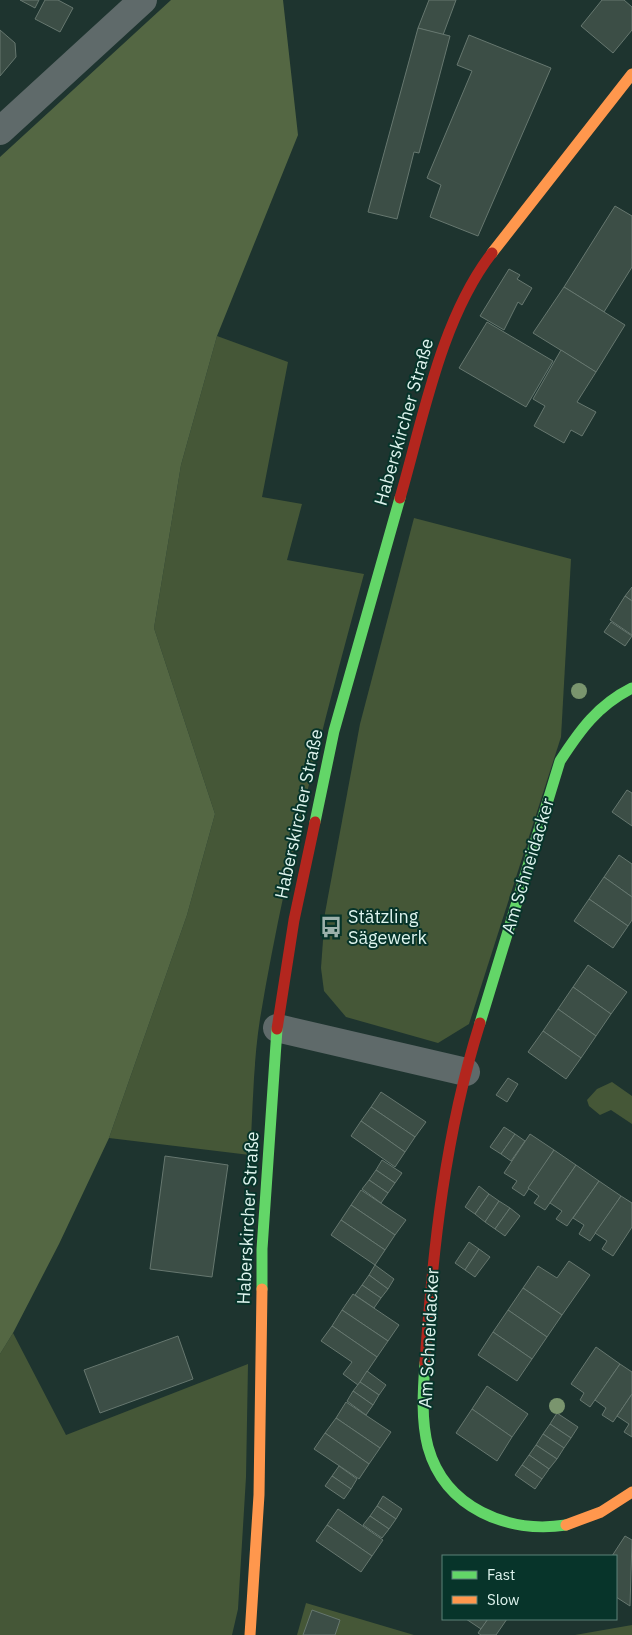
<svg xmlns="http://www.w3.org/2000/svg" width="632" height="1635" font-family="'IBM Plex Sans',sans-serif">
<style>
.green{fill:#455737}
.forest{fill:#546743}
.building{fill:#3c4e46;stroke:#66776f}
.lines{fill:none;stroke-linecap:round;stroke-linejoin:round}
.street{stroke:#5f6a6a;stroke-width:28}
.fast{stroke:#63d668;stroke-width:11}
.slow{stroke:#ff974d;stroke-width:11}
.jam{stroke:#b3261e;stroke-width:11}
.tree{fill:#7a956e}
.labels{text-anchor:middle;stroke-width:4;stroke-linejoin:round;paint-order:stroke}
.street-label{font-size:18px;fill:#def4ee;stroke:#07342a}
.poi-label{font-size:18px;fill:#def4ee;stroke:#07342a;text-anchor:start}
</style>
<rect width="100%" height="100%" fill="#1e342f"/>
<!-- green -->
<g class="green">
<path d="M 217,336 L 288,362 L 262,497 L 302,504 L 287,560 L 364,574 C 324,721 285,869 260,1019 C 253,1063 253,1110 250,1155 L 109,1138 L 187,915 L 215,814 L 154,628 L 181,465 Z"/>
<path d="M 414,518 L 571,559 L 561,737 L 469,1024 L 438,1043 L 346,1017 L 324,991 L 321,968 L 325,913 L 360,724 Z"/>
<path d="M 612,1082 L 632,1096 L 632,1124 L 611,1110 L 600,1115 L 589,1106 L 587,1100 L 597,1089 Z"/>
<path d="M 13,1333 L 66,1435 L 248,1364 L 246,1477 L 238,1609 L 232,1635 L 0,1635 L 0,1354 Z"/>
<path d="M 306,1603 L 414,1635 L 297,1635 Z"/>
<path d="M 632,1625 L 632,1635 L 575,1635 Z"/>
</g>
<!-- forest -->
<path class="forest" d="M 171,0 L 283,0 L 298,135 L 217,336 L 181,465 L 154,628 L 215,814 L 187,915 L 109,1138 L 59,1244 L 13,1333 L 0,1354 L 0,157 Z"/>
<!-- building -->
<g class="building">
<path d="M 20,0 L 39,0 L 35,8 Z"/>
<path d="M 45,0 L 58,0 L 73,8 L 60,32 L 35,19 Z"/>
<path d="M 429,0 L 456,0 L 443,35 L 418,28 Z"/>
<path d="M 602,0 L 624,0 L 632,7 L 632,30 L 613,53 L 581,26 Z"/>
<path d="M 418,28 L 450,36 L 419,153 L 414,152 L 397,219 L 368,212 Z"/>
<path d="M 0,30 L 15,43 L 16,57 L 0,76 Z"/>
<path d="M 469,35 L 551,68 L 478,236 L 430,217 L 441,185 L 427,178 L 472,71 L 457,65 Z"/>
<path d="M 615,206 L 632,216 L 632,267 L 604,312 L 564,287 Z"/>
<path d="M 509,269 L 520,275 L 517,279 L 532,288 L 522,305 L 518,302 L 504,330 L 480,316 Z"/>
<path d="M 564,287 L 625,325 L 596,372 L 533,333 Z"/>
<path d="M 487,322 L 553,361 L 526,407 L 459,368 Z"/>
<path d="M 561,350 L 596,372 L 577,402 L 596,412 L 582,436 L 571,430 L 564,443 L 534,426 L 545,406 L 533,399 Z"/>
<path d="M 632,587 L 632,601 L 625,596 Z"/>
<path d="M 625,596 L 632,601 L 632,635 L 610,620 Z"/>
<path d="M 611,622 L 632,636 L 625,646 L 604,632 Z"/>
<path d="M 627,790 L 632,793 L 632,826 L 612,812 Z"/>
<path d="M 619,855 L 632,864 L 632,897 L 604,877 Z"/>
<path d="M 604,877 L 632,897 L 632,920 L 628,926 L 589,899 Z"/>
<path d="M 589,899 L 628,926 L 613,948 L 574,921 Z"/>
<path d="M 588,965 L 627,992 L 611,1014 L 573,987 Z"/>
<path d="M 573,987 L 611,1014 L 596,1036 L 558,1009 Z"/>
<path d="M 558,1009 L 596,1036 L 581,1058 L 543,1031 Z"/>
<path d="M 543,1031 L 581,1058 L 566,1079 L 528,1052 Z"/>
<path d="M 508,1078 L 518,1084 L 507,1102 L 496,1095 Z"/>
<path d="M 381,1092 L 426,1122 L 415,1137 L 371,1107 Z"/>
<path d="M 371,1107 L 415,1137 L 405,1152 L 361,1121 Z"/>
<path d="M 361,1121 L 405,1152 L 395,1167 L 351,1136 Z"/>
<path d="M 504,1127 L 515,1134 L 501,1154 L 490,1147 Z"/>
<path d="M 515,1134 L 525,1141 L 511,1161 L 501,1154 Z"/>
<path d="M 530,1134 L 554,1150 L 524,1196 L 512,1188 L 517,1181 L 504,1173 Z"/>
<path d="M 554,1150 L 576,1165 L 545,1210 L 534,1203 L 539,1196 L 528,1188 Z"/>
<path d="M 165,1156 L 228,1165 L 212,1277 L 150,1269 Z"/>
<path d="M 382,1160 L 402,1173 L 395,1183 L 376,1170 Z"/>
<path d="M 576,1165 L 599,1181 L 567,1226 L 556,1219 L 562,1211 L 550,1203 Z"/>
<path d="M 376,1170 L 395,1183 L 388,1193 L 369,1180 Z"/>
<path d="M 369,1180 L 388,1193 L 381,1203 L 362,1189 Z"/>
<path d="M 599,1181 L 621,1196 L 590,1241 L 579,1234 L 584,1225 L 573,1218 Z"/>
<path d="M 479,1186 L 489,1194 L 475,1214 L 465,1207 Z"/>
<path d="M 361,1190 L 406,1220 L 395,1235 L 351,1205 Z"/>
<path d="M 489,1194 L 499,1201 L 485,1222 L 475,1214 Z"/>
<path d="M 621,1196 L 632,1203 L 632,1227 L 613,1256 L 602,1249 L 607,1241 L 595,1233 Z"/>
<path d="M 499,1201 L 510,1208 L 495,1229 L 485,1222 Z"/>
<path d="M 351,1205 L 395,1235 L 385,1250 L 341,1220 Z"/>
<path d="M 510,1208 L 520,1216 L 505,1236 L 495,1229 Z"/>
<path d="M 341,1220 L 385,1250 L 375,1265 L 331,1235 Z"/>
<path d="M 469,1242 L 479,1249 L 465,1270 L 455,1263 Z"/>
<path d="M 479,1249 L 490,1257 L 475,1277 L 465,1270 Z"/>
<path d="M 569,1261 L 590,1275 L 562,1315 L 523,1288 L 538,1266 L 557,1278 Z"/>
<path d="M 375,1265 L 394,1279 L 388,1289 L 369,1275 Z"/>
<path d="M 369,1275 L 388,1289 L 381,1298 L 362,1285 Z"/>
<path d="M 362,1285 L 381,1298 L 374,1308 L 355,1295 Z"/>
<path d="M 523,1288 L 562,1315 L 547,1337 L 508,1310 Z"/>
<path d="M 353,1294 L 399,1325 L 388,1341 L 342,1310 Z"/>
<path d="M 342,1310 L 388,1341 L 377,1357 L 332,1326 Z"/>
<path d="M 508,1310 L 547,1337 L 532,1359 L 493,1332 Z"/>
<path d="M 332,1326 L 377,1357 L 358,1385 L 343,1374 L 352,1362 L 321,1341 Z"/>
<path d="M 493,1332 L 532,1359 L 517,1381 L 478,1355 Z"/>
<path d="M 178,1336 L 193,1379 L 100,1413 L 84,1370 Z"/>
<path d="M 596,1347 L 620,1364 L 590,1407 L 580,1400 L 584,1393 L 571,1384 Z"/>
<path d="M 620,1364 L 632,1372 L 632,1394 L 613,1422 L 602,1415 L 606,1408 L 595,1400 Z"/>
<path d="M 367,1371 L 386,1385 L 379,1395 L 360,1382 Z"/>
<path d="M 360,1382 L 379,1395 L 373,1405 L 353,1391 Z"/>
<path d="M 487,1386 L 528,1414 L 512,1437 L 472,1409 Z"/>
<path d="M 353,1391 L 373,1405 L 366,1415 L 347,1401 Z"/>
<path d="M 632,1394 L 632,1437 L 624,1432 L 629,1424 L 617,1416 Z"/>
<path d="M 346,1402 L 391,1432 L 380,1448 L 336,1418 Z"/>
<path d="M 472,1409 L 512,1437 L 497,1461 L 456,1433 Z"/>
<path d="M 557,1413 L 578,1427 L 571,1438 L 550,1424 Z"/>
<path d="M 336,1418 L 380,1448 L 369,1464 L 325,1433 Z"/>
<path d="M 550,1424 L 571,1438 L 564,1448 L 543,1434 Z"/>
<path d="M 325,1433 L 369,1464 L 359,1479 L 314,1449 Z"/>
<path d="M 543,1434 L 564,1448 L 557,1459 L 536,1445 Z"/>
<path d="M 536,1445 L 557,1459 L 549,1469 L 529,1455 Z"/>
<path d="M 529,1455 L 549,1469 L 542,1479 L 522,1465 Z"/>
<path d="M 522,1465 L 542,1479 L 535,1489 L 515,1475 Z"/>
<path d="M 339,1466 L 357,1479 L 351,1489 L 332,1476 Z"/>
<path d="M 332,1476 L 351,1489 L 344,1499 L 325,1486 Z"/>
<path d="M 383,1496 L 402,1509 L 396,1519 L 377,1506 Z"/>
<path d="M 377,1506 L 396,1519 L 389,1529 L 370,1516 Z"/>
<path d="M 338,1509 L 383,1540 L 372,1556 L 327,1525 Z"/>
<path d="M 370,1516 L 389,1529 L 382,1538 L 363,1525 Z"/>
<path d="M 327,1525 L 372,1556 L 361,1572 L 316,1541 Z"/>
<path d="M 625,1536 L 632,1540 L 630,1606 L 616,1597 L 616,1556 L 612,1556 Z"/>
<path d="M 312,1610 L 340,1620 L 335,1635 L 303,1635 Z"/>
<path d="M 466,1619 L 488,1619 L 481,1629 Z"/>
<path d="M 488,1619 L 507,1619 L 496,1635 L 481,1635 L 478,1633 Z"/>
</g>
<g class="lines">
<!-- street -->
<g class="street">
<path d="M 0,131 L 143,0"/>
<path d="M 277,1028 L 466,1072"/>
</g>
<!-- fast -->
<g class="fast">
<path d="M 315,822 L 334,731 L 400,498"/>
<path d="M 480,1023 L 560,761 C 580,730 598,705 632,688"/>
<path d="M 262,1289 L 262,1249 L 277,1029"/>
<path d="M 425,1363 C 423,1391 421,1420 428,1447 C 445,1508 508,1534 566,1525"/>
</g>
<!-- slow -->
<g class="slow">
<path d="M 492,253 L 632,74"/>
<path d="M 566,1525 L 601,1512 L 632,1492"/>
<path d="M 250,1635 L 259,1495 L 262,1289"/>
</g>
<!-- jam -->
<g class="jam">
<path d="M 400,498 C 423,419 441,319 492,253"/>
<path d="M 277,1029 L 294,920 L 315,822"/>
<path d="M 425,1363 C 433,1248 445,1134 480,1023"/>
</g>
</g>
<!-- trees -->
<g class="tree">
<circle cx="579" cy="691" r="8"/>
<circle cx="557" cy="1406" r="8"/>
</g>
<!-- icons -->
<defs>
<g id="bus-bare" transform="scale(1.725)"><path d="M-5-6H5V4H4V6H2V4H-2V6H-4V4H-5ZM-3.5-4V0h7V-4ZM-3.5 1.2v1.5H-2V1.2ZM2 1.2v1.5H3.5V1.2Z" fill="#9bb1ab" stroke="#07342a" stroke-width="2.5" paint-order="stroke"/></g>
</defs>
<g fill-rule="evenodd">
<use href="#bus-bare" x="331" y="927"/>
</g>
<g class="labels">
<!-- street labels -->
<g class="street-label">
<text transform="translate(404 422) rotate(-74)" y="6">Haberskircher Straße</text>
<text transform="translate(299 814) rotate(-78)" y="6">Haberskircher Straße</text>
<text transform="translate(528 866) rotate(-73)" y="6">Am Schneidacker</text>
<text transform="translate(248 1218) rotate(-87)" y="6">Haberskircher Straße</text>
<text transform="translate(429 1338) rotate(-87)" y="6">Am Schneidacker</text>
</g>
<!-- poi labels -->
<g class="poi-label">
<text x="348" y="923">Stätzling<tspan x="348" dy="21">Sägewerk</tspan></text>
</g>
</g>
<!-- legend -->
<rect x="442" y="1555" width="175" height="65" fill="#07342a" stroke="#5d8178"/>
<rect x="452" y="1571" width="25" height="8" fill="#63d668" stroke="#5d8178"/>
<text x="487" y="1580" font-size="15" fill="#def4ee">Fast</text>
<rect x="452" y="1596" width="25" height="8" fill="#ff974d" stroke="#5d8178"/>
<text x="487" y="1605" font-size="15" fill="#def4ee">Slow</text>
</svg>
